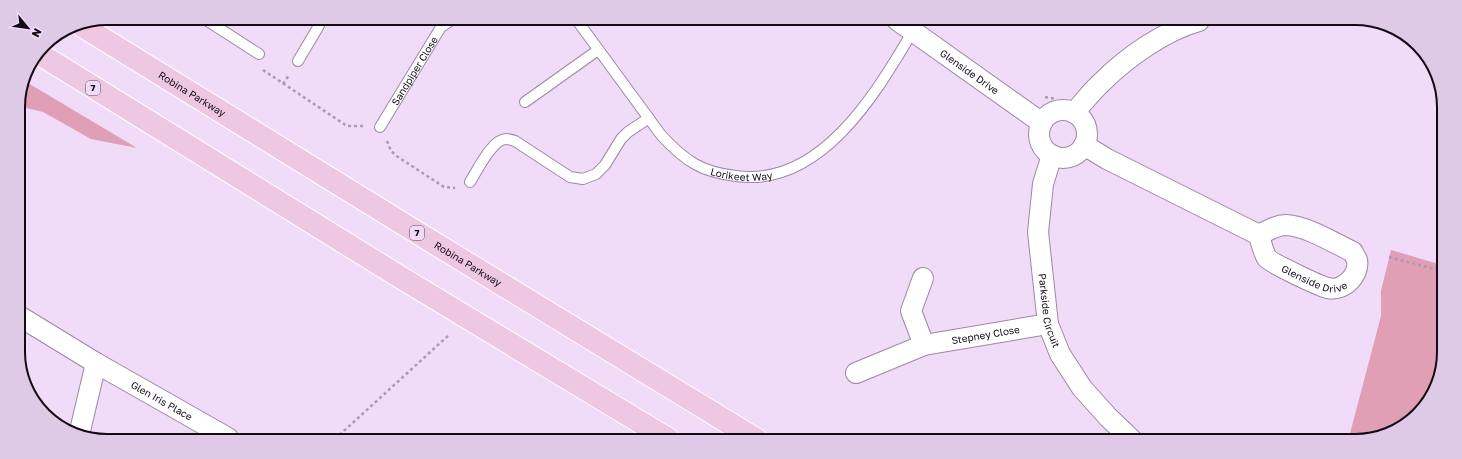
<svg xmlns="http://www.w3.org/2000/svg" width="1462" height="459" font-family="'Golos Text',sans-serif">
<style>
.green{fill:#e19fb5}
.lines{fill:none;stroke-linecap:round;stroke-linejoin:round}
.service-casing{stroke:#9c89a4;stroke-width:12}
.minor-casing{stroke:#9c89a4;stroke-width:22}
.primary-casing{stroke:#fff;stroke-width:24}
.path{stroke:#ab9ab2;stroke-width:2.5;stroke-dasharray:3 3;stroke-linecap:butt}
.service{stroke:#fff;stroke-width:10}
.minor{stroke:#fff;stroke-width:20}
.primary{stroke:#eec8e3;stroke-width:22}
.labels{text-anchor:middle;stroke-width:3;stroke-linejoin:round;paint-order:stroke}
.shield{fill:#f0dbf9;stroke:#554959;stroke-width:1}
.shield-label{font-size:9px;font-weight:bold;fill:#120b14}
.street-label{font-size:10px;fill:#120b14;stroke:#f0dbf9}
.rim{fill:none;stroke:#120b14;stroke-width:2}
</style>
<rect width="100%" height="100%" fill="#f0dbf9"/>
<!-- green -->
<g class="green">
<path d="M 23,80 L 137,148 L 91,139 L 43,112 L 18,106 Z"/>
<path d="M 1391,250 L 1442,265 L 1441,375 L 1414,419 L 1361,441 L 1348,441 L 1381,316 L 1381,291 Z"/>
</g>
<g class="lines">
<!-- service casing -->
<g class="service-casing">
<g id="service">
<path d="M 203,18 L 259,54"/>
<path id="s1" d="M 576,19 L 661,135 C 685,161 701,172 736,176 C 821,188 876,93 913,31"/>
<path d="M 298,61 L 317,29 L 322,19"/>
<path d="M 525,102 L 598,50"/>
<path id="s2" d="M 380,127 L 441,27 L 453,19"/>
<path d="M 470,182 C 477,171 492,139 506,139 C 509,139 512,140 515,141 L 570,177 L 583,179 L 596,174 L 605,165 L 621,139 L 628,132 L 649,118"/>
</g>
</g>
<!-- minor casing -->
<g class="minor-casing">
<g id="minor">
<path id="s3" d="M 897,20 L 1042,123"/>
<circle cx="1063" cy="134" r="24"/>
<path d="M 1074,113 C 1083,103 1091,92 1101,83 C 1127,57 1164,31 1199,21"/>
<path id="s4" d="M 1084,145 L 1107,159 L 1259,235 C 1261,242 1263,252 1267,258 C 1271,263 1321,287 1328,288 C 1343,292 1360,275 1357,260 C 1356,258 1354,255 1353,252 C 1334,243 1307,226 1286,225 C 1276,225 1267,231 1259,235"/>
<path id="s5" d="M 1052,155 L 1043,184 L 1038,232 L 1048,324 L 1060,354 L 1082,388 L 1108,417 L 1132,440"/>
<path d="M 923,278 L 911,311 L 924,345"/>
<path id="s6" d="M 19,316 L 96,363 L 228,438"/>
<path id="s7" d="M 856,373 L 924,345 L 1048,324"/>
<path d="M 79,435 L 96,363"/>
</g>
</g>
<!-- primary casing -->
<g class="primary-casing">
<g id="primary">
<path id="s8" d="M 79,24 L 426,238 L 757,440"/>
<path d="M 38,53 L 400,277 L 668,439"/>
</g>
</g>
<!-- path -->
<g class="path">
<path d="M 940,20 L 945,25"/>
<path d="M 263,70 L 347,126 L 363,126"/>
<path d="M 283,84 L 289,75"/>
<path d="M 1045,97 L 1056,99"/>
<path d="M 387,141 L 391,151 L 398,157 L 444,187 L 455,188"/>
<path d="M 1389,257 L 1442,271"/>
<path d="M 335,439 L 450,334"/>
</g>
<!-- service -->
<use href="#service" class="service"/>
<!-- minor -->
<use href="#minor" class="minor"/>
<!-- primary -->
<use href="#primary" class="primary"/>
</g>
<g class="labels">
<!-- shield labels -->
<g class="shield">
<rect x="86" y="81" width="14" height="14" rx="3"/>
<rect x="410" y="226" width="14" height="14" rx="3"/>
</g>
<g class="shield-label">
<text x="93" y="91">7</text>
<text x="417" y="236">7</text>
</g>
<!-- street labels -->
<g class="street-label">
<text dy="4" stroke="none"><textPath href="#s2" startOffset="66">Sandpiper Close</textPath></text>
<text dy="4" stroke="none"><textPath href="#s3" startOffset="89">Glenside Drive</textPath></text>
<text dy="4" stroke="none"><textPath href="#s8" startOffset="133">Robina Parkway</textPath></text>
<text dy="4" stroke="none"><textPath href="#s1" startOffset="237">Lorikeet Way</textPath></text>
<text dy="4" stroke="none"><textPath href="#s8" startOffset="457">Robina Parkway</textPath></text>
<text dy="4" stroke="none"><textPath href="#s4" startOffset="274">Glenside Drive</textPath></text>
<text dy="4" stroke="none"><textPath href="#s5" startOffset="158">Parkside Circuit</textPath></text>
<text dy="4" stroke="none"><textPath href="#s7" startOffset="136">Stepney Close</textPath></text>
<text dy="4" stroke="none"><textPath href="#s6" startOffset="166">Glen Iris Place</textPath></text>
</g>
</g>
<!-- crop -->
<path d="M0 0H1462V459H0ZM107 25H1355A82 82 0 0 1 1437 107V352A82 82 0 0 1 1355 434H107A82 82 0 0 1 25 352V107A82 82 0 0 1 107 25Z" fill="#decae7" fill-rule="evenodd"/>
<path class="rim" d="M107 25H1355A82 82 0 0 1 1437 107V352A82 82 0 0 1 1355 434H107A82 82 0 0 1 25 352V107A82 82 0 0 1 107 25Z"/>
<!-- north arrow -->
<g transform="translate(28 28) rotate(119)" stroke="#f0dbf9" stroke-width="3" paint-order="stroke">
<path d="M0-3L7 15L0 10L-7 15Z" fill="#120b14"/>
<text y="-6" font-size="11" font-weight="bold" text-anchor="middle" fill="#120b14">N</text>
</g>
</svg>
